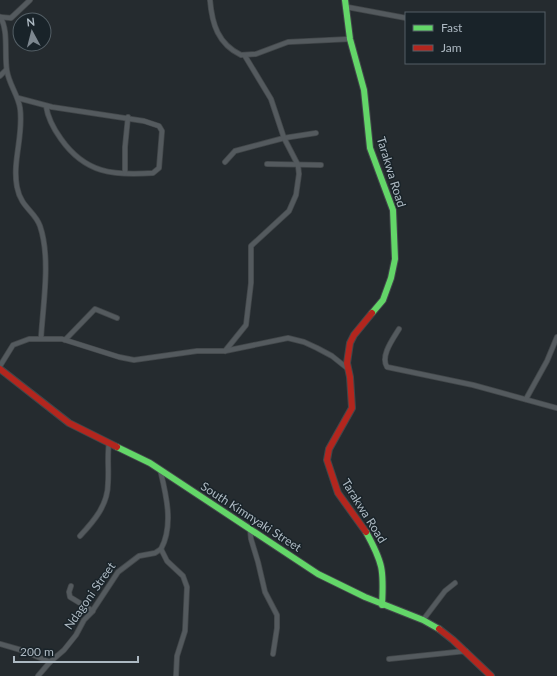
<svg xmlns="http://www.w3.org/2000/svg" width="557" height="676" font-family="Lato,sans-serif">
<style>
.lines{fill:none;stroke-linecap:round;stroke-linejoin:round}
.street-casing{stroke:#42474a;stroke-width:6}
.fast-casing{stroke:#42474a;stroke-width:8}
.jam-casing{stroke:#42474a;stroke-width:8}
.street{stroke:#545a5e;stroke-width:4.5}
.fast{stroke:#63d668;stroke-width:6}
.jam{stroke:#b3261e;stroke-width:6}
.labels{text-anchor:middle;stroke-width:3;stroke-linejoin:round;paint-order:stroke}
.street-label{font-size:12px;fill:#adb9c2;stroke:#192329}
</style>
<rect width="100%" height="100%" fill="#252b2f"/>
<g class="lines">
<!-- street casing -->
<g class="street-casing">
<g id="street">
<path d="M 210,0 C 212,24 218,44 241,55 L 256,54 L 288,42 L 350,39"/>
<path d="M 347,7 L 406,18"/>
<path d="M 0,17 C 9,29 4,56 7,71 C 9,84 18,95 20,108 C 24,135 12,161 17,187 C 21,208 35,211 40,226 C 51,258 43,304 41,338"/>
<path d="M 0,17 L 11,18 L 30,0"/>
<path d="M 0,76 L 6,70"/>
<path d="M 18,98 L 52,107 L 144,121 L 159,126 L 162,131 L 159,168 L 153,173 C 113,176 85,173 61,139 C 53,128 48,119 46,106"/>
<path d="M 225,162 L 235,151 L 284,138 L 316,133"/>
<path d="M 267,164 L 321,165"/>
<path d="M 125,173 L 125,147 L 128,117"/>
<path d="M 399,329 C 393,339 380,356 387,367 L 473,385 L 557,408"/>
<path d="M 65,340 L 95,309 L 117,318"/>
<path d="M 225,351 L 246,325 L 251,283 L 251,246 L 289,211 L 296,195 L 299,174 L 298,165 L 284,138 L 271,99 L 245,56"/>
<path d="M 0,366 L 13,345 L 29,339 L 62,339 L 119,357 L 134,360 L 197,351 L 225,351 L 288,338 L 304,342 L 317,348 L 332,356 L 347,368"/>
<path d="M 526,399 L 547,361 L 557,337"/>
<path d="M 250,529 L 251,539 L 258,562 L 265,592 L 277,615 L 277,628 L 273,654"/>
<path d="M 80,536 C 94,521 108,505 108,483 C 109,469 107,457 109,443"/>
<path d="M 161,549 L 167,561 L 183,576 L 187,587 L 185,631 L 177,656 L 176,676"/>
<path d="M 71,586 L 69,592 L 70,597 L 93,611"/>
<path d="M 423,620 L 445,591 L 455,583"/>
<path d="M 0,644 L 21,650 L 50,662"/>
<path d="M 389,659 L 466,651"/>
<path d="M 38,676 L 50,662 L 64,650 L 76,635 L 84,620 L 91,613 L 118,572 L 139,556 L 155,553 L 161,549 C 174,525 166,494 160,469"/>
</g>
</g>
<!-- fast casing -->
<g class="fast-casing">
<g id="fast">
<path d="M 345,0 L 350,39 L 364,90 L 370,148 L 393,210 L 395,259 L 391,278 L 383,300 L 372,313"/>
<path d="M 117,447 L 150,463 L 318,574 L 365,597 L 423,620 L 439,629"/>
<path d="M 366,532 C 383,563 384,570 382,605"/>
</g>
</g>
<!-- jam casing -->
<g class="jam-casing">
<g id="jam">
<path d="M 0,369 L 69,423 L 117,447"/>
<path d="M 366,532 L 338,493 L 327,460 L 329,449 L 352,408 L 350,377 L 347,363 L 350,343 L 354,335 L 372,313"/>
<path d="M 439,629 L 453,640 L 491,676"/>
</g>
</g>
<!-- street -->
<use href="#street" class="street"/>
<!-- fast -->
<use href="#fast" class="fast"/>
<!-- jam -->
<use href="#jam" class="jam"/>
</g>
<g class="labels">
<!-- street labels -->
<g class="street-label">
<text transform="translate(391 172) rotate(73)" y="4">Tarakwa Road</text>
<text transform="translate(364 511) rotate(58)" y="4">Tarakwa Road</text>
<text transform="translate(251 517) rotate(33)" y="4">South Kimnyaki Street</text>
<text transform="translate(90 596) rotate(-55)" y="4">Ndagoni Street</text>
</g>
</g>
<!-- legend -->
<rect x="405" y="12" width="140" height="52" fill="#192329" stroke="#545f66"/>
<rect x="413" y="25" width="20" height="6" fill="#63d668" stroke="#545f66"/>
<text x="441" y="32" font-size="12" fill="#adb9c2">Fast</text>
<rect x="413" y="45" width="20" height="6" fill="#b3261e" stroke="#545f66"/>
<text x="441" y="52" font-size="12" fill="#adb9c2">Jam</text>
<!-- north arrow -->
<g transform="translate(32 32) rotate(353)"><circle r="19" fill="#192329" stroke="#545f66"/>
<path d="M0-3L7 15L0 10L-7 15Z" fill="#7d878f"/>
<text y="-6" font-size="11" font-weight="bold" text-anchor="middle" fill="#adb9c2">N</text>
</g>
<!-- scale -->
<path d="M14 656v6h124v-6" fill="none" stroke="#adb9c2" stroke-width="2"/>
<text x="20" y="656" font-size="12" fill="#adb9c2" stroke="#192329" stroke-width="3" paint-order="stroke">200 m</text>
</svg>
